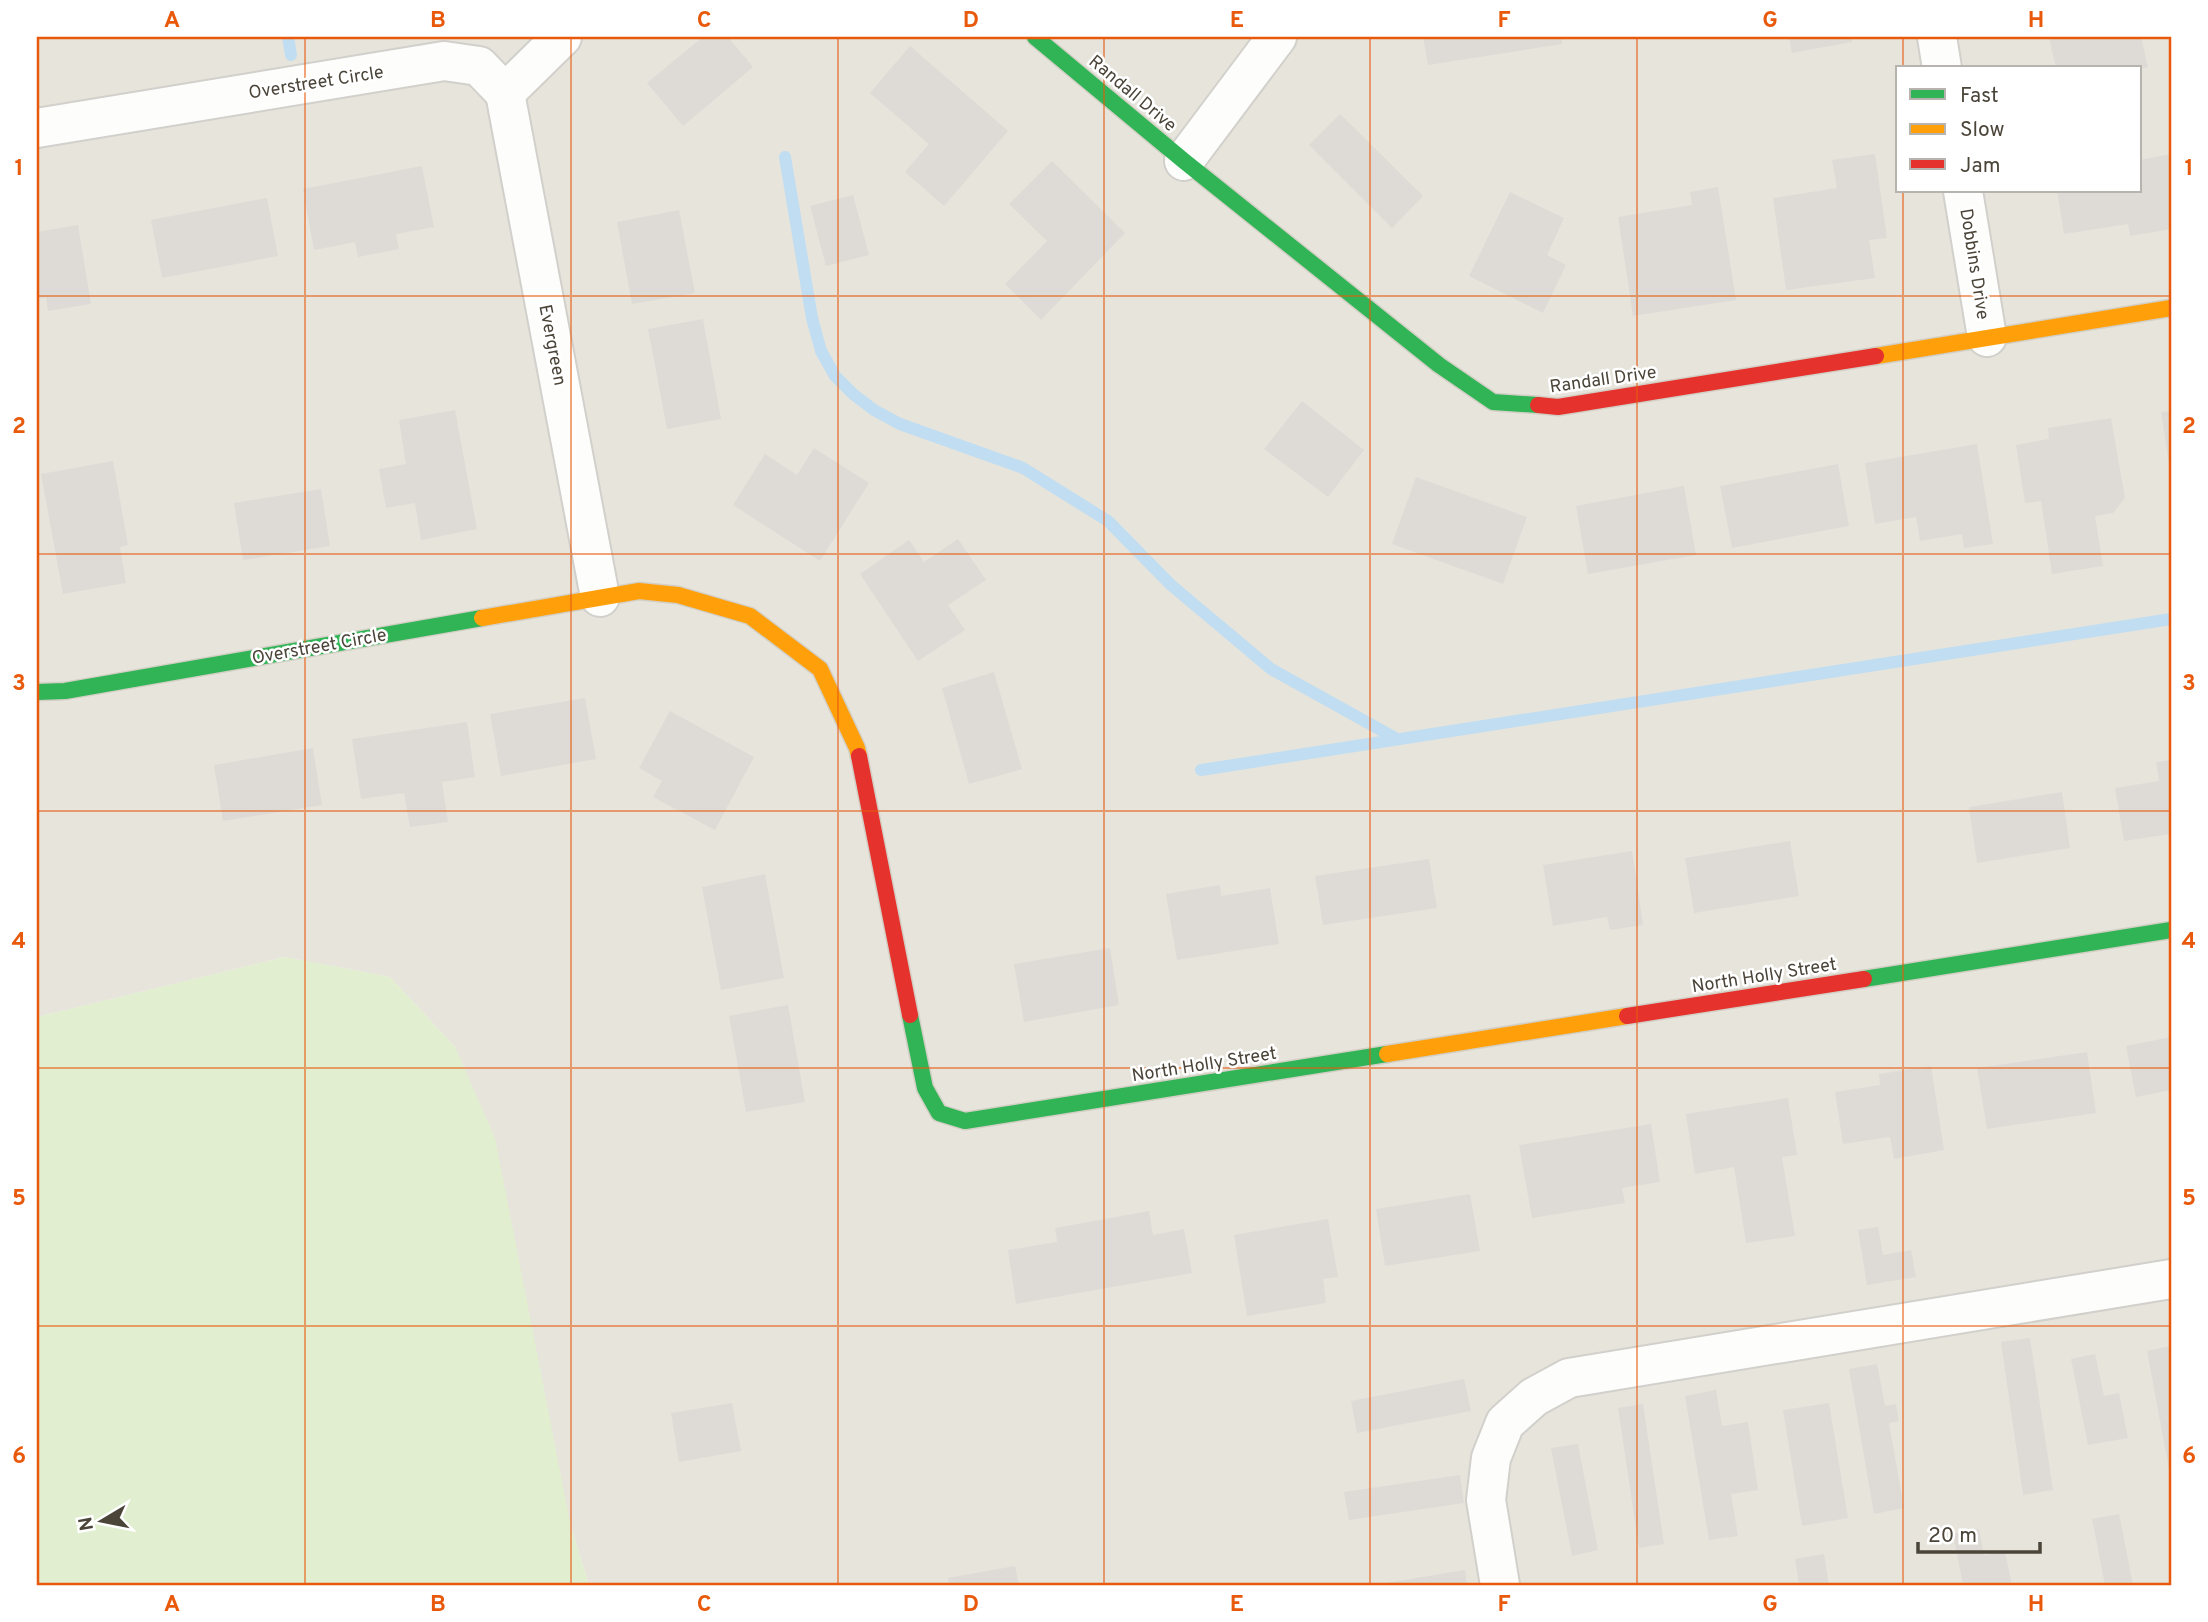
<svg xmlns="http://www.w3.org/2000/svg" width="2208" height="1622" font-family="Overpass,sans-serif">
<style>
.residential{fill:#e7e4dc;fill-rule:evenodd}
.green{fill:#e1eecf}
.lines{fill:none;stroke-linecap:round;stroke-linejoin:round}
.stream{stroke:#c0ddf1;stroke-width:12}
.building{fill:#dedbd6}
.street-casing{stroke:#d2d0cb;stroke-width:42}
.fast-casing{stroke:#d3cfc5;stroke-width:19}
.slow-casing{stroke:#d3cfc5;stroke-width:19}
.jam-casing{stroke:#d3cfc5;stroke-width:19}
.street{stroke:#fdfdfc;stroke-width:38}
.fast{stroke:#30b455;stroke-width:16}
.slow{stroke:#ff9f0a;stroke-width:16}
.jam{stroke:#e5322d;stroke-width:16}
.grid{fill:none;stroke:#e8590c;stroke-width:2;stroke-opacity:0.55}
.labels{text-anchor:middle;stroke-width:5;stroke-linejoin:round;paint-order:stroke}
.street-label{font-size:18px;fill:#4b4439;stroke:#fff}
.neatline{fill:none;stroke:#e8590c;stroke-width:2.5}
.grid-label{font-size:23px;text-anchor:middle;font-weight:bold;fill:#e8590c}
</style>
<rect width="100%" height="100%" fill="#f4f2ee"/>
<!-- residential -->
<path class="residential" d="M 37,37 L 2171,37 L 2171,1585 L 589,1585 L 571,1527 L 455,1047 L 390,977 L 285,957 L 37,1017 ZM 1898,68 L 2140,68 L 2140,191 L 1898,191 Z"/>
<!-- green -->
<path class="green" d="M 285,957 L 390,977 L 455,1047 L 495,1138 L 571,1527 L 589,1585 L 37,1585 L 37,1017 Z"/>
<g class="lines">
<!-- stream -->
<g class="stream">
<path d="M 288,37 L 291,55"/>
<path d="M 785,157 L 812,318 L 821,351 L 835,376 L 853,394 L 874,410 L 900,424 L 1023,468 L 1108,521 L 1171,585 L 1271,669 L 1397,739"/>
<path d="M 1201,770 L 2171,619"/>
</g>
</g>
<!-- building -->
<g class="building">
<path d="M 703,37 L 728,37 L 753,67 L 683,126 L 647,83 Z"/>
<path d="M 1423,37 L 1561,37 L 1562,44 L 1428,65 Z"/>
<path d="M 1789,37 L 1851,37 L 1852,42 L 1792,53 Z"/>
<path d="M 2049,37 L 2141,37 L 2148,67 L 2140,69 L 2056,68 Z"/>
<path d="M 910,46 L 1008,131 L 944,206 L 905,172 L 929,144 L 870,93 Z"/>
<path d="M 1340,114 L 1423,196 L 1392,228 L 1309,145 Z"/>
<path d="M 1875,154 L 1887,238 L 1869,240 L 1875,278 L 1786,290 L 1773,198 L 1837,188 L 1832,160 Z"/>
<path d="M 2171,154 L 2171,229 L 2130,236 L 2128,224 L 2064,234 L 2057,191 L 2140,191 L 2140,160 Z"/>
<path d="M 1052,161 L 1125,233 L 1041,320 L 1005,284 L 1047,241 L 1009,204 Z"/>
<path d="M 422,166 L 434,227 L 396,234 L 399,249 L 358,257 L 355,242 L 314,250 L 303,189 Z"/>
<path d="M 1718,187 L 1736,300 L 1633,316 L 1618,217 L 1692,205 L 1690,192 Z"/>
<path d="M 1510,192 L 1564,218 L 1547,255 L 1566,265 L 1543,313 L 1469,276 Z"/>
<path d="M 853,195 L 869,255 L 826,266 L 810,206 Z"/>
<path d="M 267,198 L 278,256 L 162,278 L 151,220 Z"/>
<path d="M 679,210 L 695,293 L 632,304 L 617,222 Z"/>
<path d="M 78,225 L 91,304 L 48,311 L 46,297 L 37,299 L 37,232 Z"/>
<path d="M 703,319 L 721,419 L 667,429 L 648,329 Z"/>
<path d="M 1302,401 L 1364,450 L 1328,497 L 1264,449 Z"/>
<path d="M 455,410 L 477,529 L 421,540 L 415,503 L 386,508 L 379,469 L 406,464 L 399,420 Z"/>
<path d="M 2171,411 L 2171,470 L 2170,470 L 2161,412 Z"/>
<path d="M 2111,418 L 2125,498 L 2113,513 L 2095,516 L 2103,566 L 2052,574 L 2041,501 L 2025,503 L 2016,445 L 2049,439 L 2048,428 Z"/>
<path d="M 1977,444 L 1993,544 L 1964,548 L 1962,534 L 1920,541 L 1916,517 L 1875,524 L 1865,463 Z"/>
<path d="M 814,448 L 869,483 L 820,561 L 733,505 L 765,454 L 797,475 Z"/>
<path d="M 113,461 L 128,545 L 120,547 L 126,583 L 63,594 L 41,474 Z"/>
<path d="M 1838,464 L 1849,526 L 1732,548 L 1720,486 Z"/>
<path d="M 1416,477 L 1527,517 L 1503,584 L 1392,544 Z"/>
<path d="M 1684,486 L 1696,555 L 1588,574 L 1576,506 Z"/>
<path d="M 321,489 L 330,546 L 243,560 L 234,503 Z"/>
<path d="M 958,539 L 986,580 L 948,605 L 965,630 L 918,661 L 860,574 L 909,540 L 924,562 Z"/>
<path d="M 994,672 L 1022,769 L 969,784 L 942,688 Z"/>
<path d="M 585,698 L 596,759 L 501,776 L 490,714 Z"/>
<path d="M 670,711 L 754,757 L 715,830 L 653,797 L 662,781 L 639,768 Z"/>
<path d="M 467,722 L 475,777 L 442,782 L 448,822 L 410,827 L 404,793 L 361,799 L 352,739 Z"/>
<path d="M 313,748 L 322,805 L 223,821 L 214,765 Z"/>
<path d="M 2171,760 L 2171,834 L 2124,841 L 2115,788 L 2159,781 L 2156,762 Z"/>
<path d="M 2062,792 L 2070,848 L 1977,863 L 1969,807 Z"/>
<path d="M 1790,841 L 1799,896 L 1694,913 L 1685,858 Z"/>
<path d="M 1632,851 L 1643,925 L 1610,930 L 1607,917 L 1553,926 L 1543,865 Z"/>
<path d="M 1429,859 L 1437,908 L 1323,925 L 1315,876 Z"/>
<path d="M 765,874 L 784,978 L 721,990 L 702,887 Z"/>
<path d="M 1220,885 L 1221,896 L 1270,888 L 1279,944 L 1177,960 L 1166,894 Z"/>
<path d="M 1110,948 L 1119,1005 L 1024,1022 L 1014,964 Z"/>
<path d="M 788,1005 L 805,1102 L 746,1112 L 729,1016 Z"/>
<path d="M 2171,1037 L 2171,1090 L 2136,1097 L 2126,1046 Z"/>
<path d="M 2087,1052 L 2096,1113 L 1987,1129 L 1977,1068 Z"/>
<path d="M 1931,1066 L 1944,1150 L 1894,1159 L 1890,1137 L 1843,1144 L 1835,1092 L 1880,1085 L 1879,1074 Z"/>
<path d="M 1788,1098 L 1797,1155 L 1782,1157 L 1795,1236 L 1746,1243 L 1734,1167 L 1695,1174 L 1686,1114 Z"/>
<path d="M 1651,1124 L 1660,1182 L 1622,1188 L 1625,1203 L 1532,1218 L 1519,1145 Z"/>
<path d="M 1470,1194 L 1480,1251 L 1385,1266 L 1376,1209 Z"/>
<path d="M 1149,1211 L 1153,1235 L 1184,1229 L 1192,1273 L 1016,1304 L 1008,1250 L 1057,1242 L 1055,1228 Z"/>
<path d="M 1328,1219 L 1338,1277 L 1323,1279 L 1326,1303 L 1247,1316 L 1234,1235 Z"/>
<path d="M 1878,1227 L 1883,1255 L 1911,1250 L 1916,1277 L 1867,1285 L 1858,1230 Z"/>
<path d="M 2030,1338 L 2053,1490 L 2023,1495 L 2001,1342 Z"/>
<path d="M 2171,1346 L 2171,1474 L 2170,1474 L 2147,1351 Z"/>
<path d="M 2095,1354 L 2104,1396 L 2119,1393 L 2128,1438 L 2088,1445 L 2071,1359 Z"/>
<path d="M 1877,1364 L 1885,1406 L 1896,1404 L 1899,1421 L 1889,1423 L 1904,1508 L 1874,1514 L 1849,1369 Z"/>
<path d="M 1464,1379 L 1471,1411 L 1357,1433 L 1351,1401 Z"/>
<path d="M 1716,1390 L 1722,1426 L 1748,1422 L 1758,1490 L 1731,1494 L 1738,1536 L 1709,1540 L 1685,1396 Z"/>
<path d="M 732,1403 L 741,1451 L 679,1462 L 671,1413 Z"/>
<path d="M 1829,1403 L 1848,1518 L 1802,1526 L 1783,1410 Z"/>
<path d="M 1643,1404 L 1664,1544 L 1639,1548 L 1618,1408 Z"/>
<path d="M 1578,1444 L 1598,1550 L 1572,1556 L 1551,1448 Z"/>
<path d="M 1460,1475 L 1464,1503 L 1349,1520 L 1344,1492 Z"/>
<path d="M 2119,1514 L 2133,1585 L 2105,1585 L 2092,1519 Z"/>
<path d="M 1979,1529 L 1984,1555 L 2005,1552 L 2012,1585 L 1963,1585 L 1953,1534 Z"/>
<path d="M 1824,1554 L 1829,1585 L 1799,1585 L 1795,1559 Z"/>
<path d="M 1015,1566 L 1019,1585 L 949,1585 L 948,1578 Z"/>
<path d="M 1465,1570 L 1467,1585 L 1381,1585 L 1380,1584 Z"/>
</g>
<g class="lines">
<!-- street casing -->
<g class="street-casing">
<g id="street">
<path d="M 1937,37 L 1942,68"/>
<path d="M 505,93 L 600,597"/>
<path d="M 37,128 L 444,61 L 479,66 L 505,93 L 562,37"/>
<path d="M 1184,161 L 1277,37"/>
<path d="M 1963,191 L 1987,337"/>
<path d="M 1500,1585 L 1486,1500 L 1491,1458 L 1505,1423 L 1534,1397 L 1569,1378 L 2171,1279"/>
</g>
</g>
<!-- fast casing -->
<g class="fast-casing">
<g id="fast">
<path d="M 1035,37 L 1184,161 L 1439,365 L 1493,402 L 1538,405"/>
<path d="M 37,692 L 65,691 L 482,618"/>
<path d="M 1864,979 L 2171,930"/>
<path d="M 910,1015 L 925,1088 L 939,1113 L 965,1121 L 1387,1054"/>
</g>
</g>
<!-- slow casing -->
<g class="slow-casing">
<g id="slow">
<path d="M 1876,356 L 2171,308"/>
<path d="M 482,618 L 639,591 L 678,595 L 750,616 L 820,669 L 857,748 L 859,756"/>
<path d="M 1387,1054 L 1627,1016"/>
</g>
</g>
<!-- jam casing -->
<g class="jam-casing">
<g id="jam">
<path d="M 1538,405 L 1558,407 L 1876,356"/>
<path d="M 859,756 L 910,1015"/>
<path d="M 1627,1016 L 1864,979"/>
</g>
</g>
<!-- street -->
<use href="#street" class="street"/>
<!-- fast -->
<use href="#fast" class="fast"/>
<!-- slow -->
<use href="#slow" class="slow"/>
<!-- jam -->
<use href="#jam" class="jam"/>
</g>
<!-- grid -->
<path class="grid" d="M 305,37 L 305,1585M 571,37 L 571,1585M 838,37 L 838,1585M 1104,37 L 1104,1585M 1370,37 L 1370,1585M 1637,37 L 1637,1585M 1903,37 L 1903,68M 1903,191 L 1903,1585M 37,296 L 2171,296M 37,554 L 2171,554M 37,811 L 2171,811M 37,1068 L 2171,1068M 37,1326 L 2171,1326"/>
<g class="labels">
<!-- street labels -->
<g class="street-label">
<text transform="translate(316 82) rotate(-9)" y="6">Overstreet Circle</text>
<text transform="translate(1133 93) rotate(40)" y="6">Randall Drive</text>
<text transform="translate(1975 264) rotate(81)" y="6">Dobbins Drive</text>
<text transform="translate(553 345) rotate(79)" y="6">Evergreen</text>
<text transform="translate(1603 379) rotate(-8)" y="6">Randall Drive</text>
<text transform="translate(319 646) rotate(-10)" y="6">Overstreet Circle</text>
<text transform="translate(1764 975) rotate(-9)" y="6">North Holly Street</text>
<text transform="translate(1204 1064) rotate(-9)" y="6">North Holly Street</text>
</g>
</g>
<!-- border -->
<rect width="2208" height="1622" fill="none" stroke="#ffffff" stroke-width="77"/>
<!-- legend -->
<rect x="1896" y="66" width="245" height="126" fill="#ffffff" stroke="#b7b4b0" stroke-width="2"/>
<rect x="1910" y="89" width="35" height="10" fill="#30b455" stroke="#b7b4b0" stroke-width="2"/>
<text x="1960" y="102" font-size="21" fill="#4b4439">Fast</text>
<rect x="1910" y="124" width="35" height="10" fill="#ff9f0a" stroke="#b7b4b0" stroke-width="2"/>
<text x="1960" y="136" font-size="21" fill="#4b4439">Slow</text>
<rect x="1910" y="159" width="35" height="10" fill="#e5322d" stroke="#b7b4b0" stroke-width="2"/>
<text x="1960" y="172" font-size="21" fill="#4b4439">Jam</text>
<!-- north arrow -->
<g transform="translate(102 1521) rotate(260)" stroke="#ffffff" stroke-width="5" paint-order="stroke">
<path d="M0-5L12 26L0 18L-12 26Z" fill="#4b4439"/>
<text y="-10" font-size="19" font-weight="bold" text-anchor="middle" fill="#4b4439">N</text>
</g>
<!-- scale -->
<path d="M1918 1542v10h122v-10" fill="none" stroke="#4b4439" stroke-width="3.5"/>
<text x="1928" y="1542" font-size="21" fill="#4b4439" stroke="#ffffff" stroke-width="5" paint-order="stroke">20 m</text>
<rect x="38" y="38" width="2132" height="1546" class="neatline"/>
<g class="grid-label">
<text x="172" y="27">A</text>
<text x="438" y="27">B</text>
<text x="704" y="27">C</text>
<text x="971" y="27">D</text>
<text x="1237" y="27">E</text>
<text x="1504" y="27">F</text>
<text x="1770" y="27">G</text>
<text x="2036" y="27">H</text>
<text x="19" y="175">1</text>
<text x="2189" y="175">1</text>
<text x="19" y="433">2</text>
<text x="2189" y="433">2</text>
<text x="19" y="690">3</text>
<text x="2189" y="690">3</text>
<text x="19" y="948">4</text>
<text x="2189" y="948">4</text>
<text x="19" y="1205">5</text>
<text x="2189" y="1205">5</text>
<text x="19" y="1463">6</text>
<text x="2189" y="1463">6</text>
<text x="172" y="1611">A</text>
<text x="438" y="1611">B</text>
<text x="704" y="1611">C</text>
<text x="971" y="1611">D</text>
<text x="1237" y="1611">E</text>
<text x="1504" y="1611">F</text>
<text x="1770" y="1611">G</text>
<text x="2036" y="1611">H</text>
</g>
</svg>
